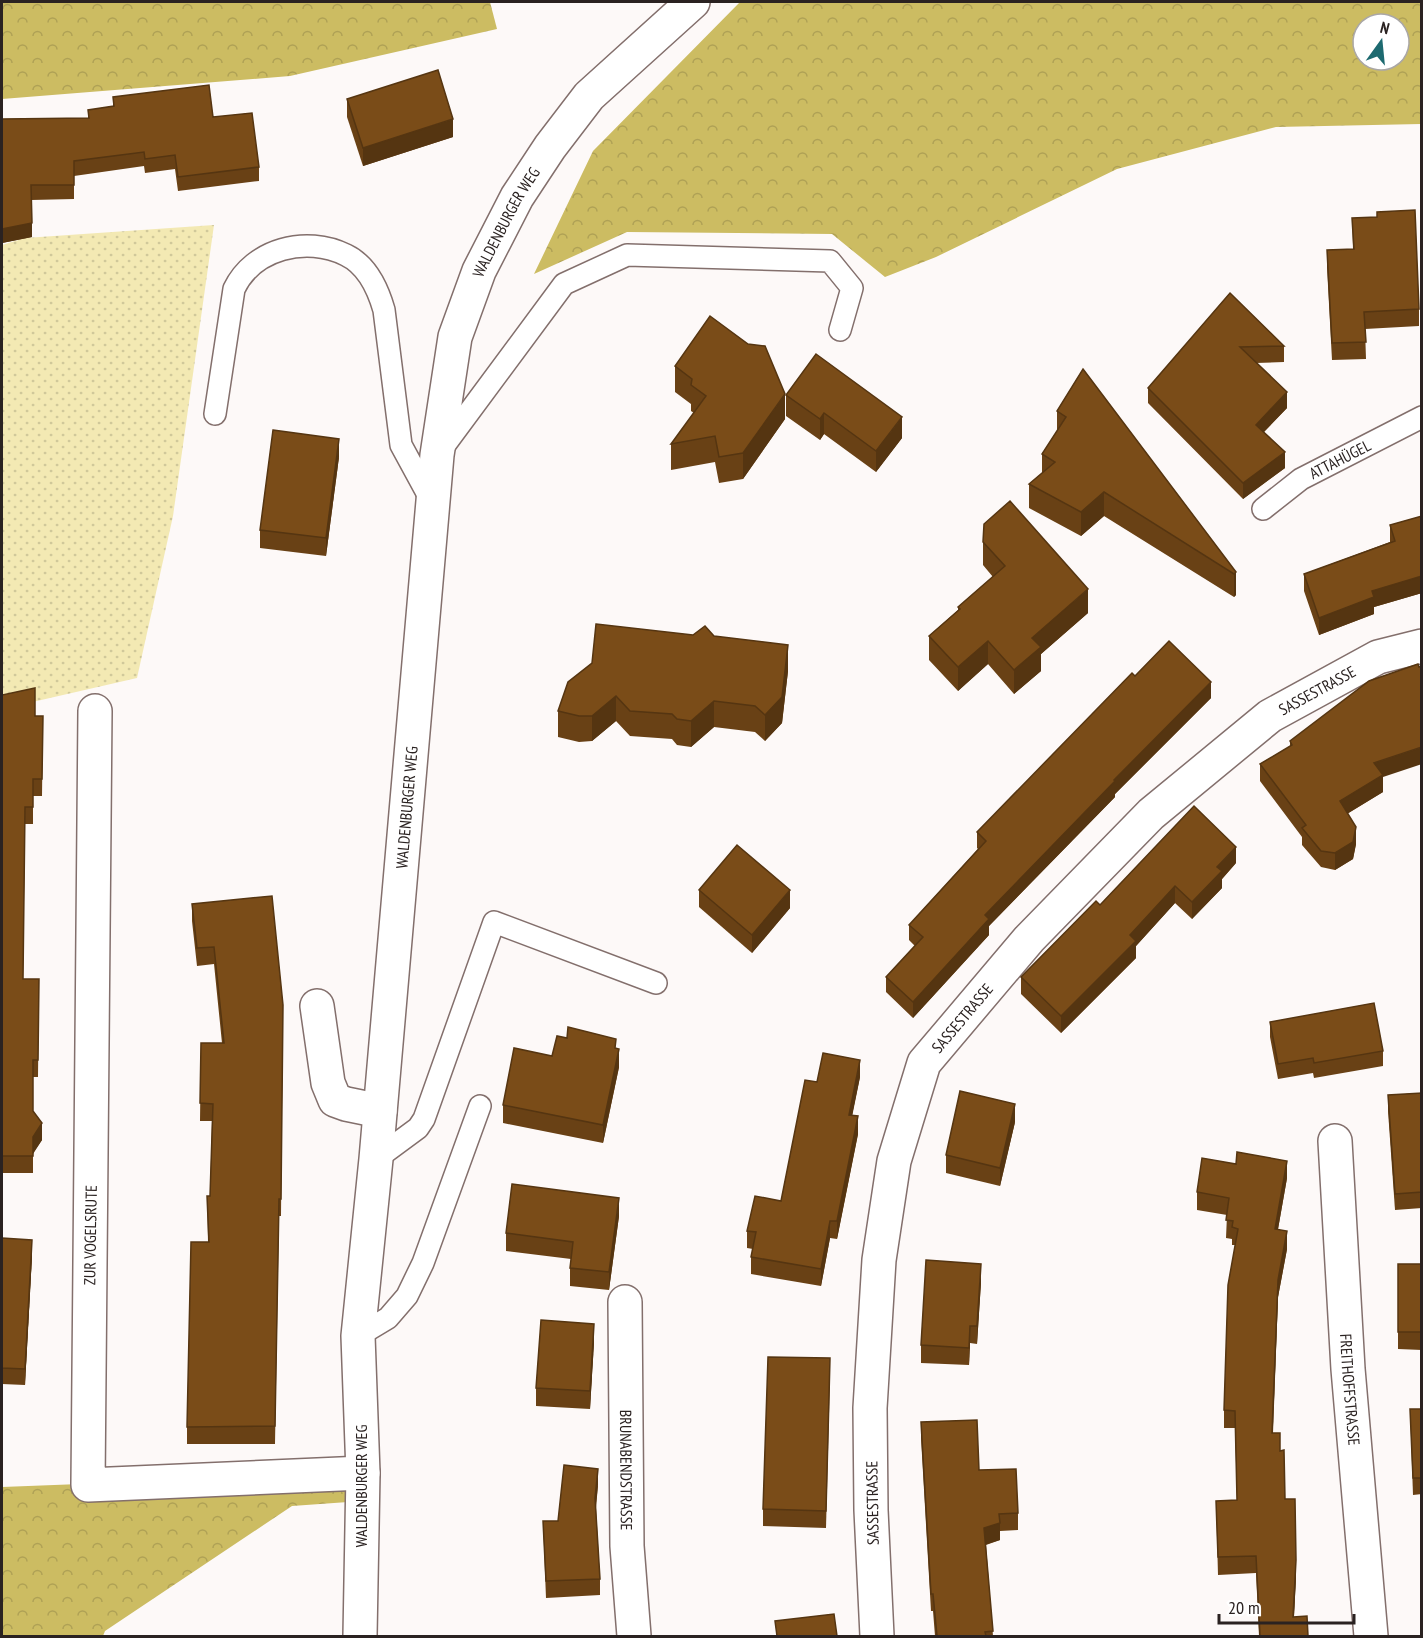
<svg xmlns="http://www.w3.org/2000/svg" width="1423" height="1638" font-family="'PT Sans Narrow',sans-serif">
<style>
.grass{fill:url(#grass-dots)}
.forest{fill:url(#forest-crowns);fill-rule:evenodd}
.lines{fill:none;stroke-linecap:round;stroke-linejoin:round}
.lane-casing{stroke:#836f6c;stroke-width:24}
.street-casing{stroke:#836f6c;stroke-width:36}
.lane{stroke:#fff;stroke-width:21}
.street{stroke:#fff;stroke-width:33}
.wall{fill:#694115}
.shaded-wall{fill:#553511}
.building{fill:#7a4c18;stroke:#553511;stroke-width:1.5}
.labels{text-anchor:middle;stroke-width:6;stroke-linejoin:round;paint-order:stroke}
.street-label{font-size:16px;fill:#2a2221;stroke:#fff}
</style>
<defs>
<pattern id="grass-dots" width="8" height="8" patternUnits="userSpaceOnUse" patternTransform="scale(1.5)"><rect width="8" height="8" fill="#f3e9b3"/><path d="M2 2h.1M6 6h.1" fill="none" stroke="#d0c89a" stroke-width="1.8" stroke-linecap="round"/></pattern>
<pattern id="forest-crowns" width="20" height="18" patternUnits="userSpaceOnUse" patternTransform="scale(1.5)"><rect width="20" height="18" fill="#ccbc62"/><path d="M2 6a3 3 0 1 1 6 0M12 15a3 3 0 1 1 6 0" fill="none" stroke="#afa155"/></pattern>
</defs>
<rect width="100%" height="100%" fill="#fdf9f8"/>
<!-- grass -->
<path class="grass" d="M 214,225 L 173,516 L 137,678 L 2,709 L 2,245 L 25,238 Z"/>
<!-- forest -->
<g class="forest">
<path d="M 2,2 L 490,2 L 497,29 L 290,76 L 2,99 Z"/>
<path d="M 740,2 L 1421,2 L 1421,124 L 1276,127 L 1117,169 L 936,257 L 885,277 L 832,234 L 627,232 L 534,274 L 593,151 ZM 1363,24 L 1399,24 L 1399,60 L 1363,60 Z"/>
<path d="M 363,1473 L 362,1501 L 292,1506 L 105,1631 L 103,1636 L 2,1636 L 2,1487 Z"/>
</g>
<g class="lines">
<!-- lane casing -->
<g class="lane-casing">
<g id="lane">
<path d="M 215,414 L 234,289 C 253,249 306,235 346,255 C 367,265 378,289 384,310 L 401,445 L 432,502"/>
<path d="M 441,450 L 564,284 L 627,255 L 830,261 L 852,288 L 840,330"/>
<path id="s1" d="M 1263,509 L 1301,479 L 1422,417"/>
<path d="M 376,1159 L 418,1128 L 424,1119 L 494,922 L 656,983"/>
<path d="M 358,1336 L 388,1318 L 407,1296 L 423,1263 L 480,1106"/>
</g>
</g>
<!-- street casing -->
<g class="street-casing">
<g id="street">
<path d="M 95,711 L 88,1485 L 363,1473"/>
<path d="M 317,1006 L 328,1083 L 335,1100 L 346,1104 L 380,1111"/>
<path id="s2" d="M 1335,1141 L 1348,1369 L 1371,1636"/>
<path id="s3" d="M 625,1302 L 627,1546 L 634,1636"/>
<path id="s4" d="M 360,1636 L 363,1473 L 358,1336 L 376,1159 L 437,455 L 455,337 L 479,271 L 517,197 L 550,147 L 589,96 L 693,2"/>
<path id="s5" d="M 877,1636 L 871,1510 L 870,1408 L 879,1260 L 894,1161 L 924,1063 L 1029,939 L 1151,814 L 1270,716 L 1378,657 L 1422,646"/>
</g>
</g>
<!-- lane -->
<use href="#lane" class="lane"/>
<!-- street -->
<use href="#street" class="street"/>
</g>
<!-- wall -->
<g class="wall">
<path d="M 113,97 L 213,117 L 259,167 L 259,181 L 178,191 L 175,169 L 145,173 L 144,166 L 74,176 L 74,199 L 31,200 L 32,237 L 2,243 L 2,119 L 88,118 L 88,110 L 113,106 Z"/>
<path d="M 347,99 L 453,137 L 363,166 L 347,117 Z"/>
<path d="M 1352,218 L 1419,309 L 1419,326 L 1365,329 L 1366,359 L 1332,360 L 1327,267 L 1327,250 L 1353,249 Z"/>
<path d="M 1230,293 L 1284,346 L 1284,362 L 1256,363 L 1287,408 L 1264,432 L 1285,468 L 1243,499 L 1148,403 L 1148,388 Z"/>
<path d="M 675,366 L 785,419 L 743,479 L 719,483 L 715,462 L 671,470 L 671,444 L 694,413 L 691,411 L 691,404 L 675,392 Z"/>
<path d="M 1083,369 L 1236,572 L 1236,595 L 1234,597 L 1104,516 L 1081,536 L 1029,508 L 1029,484 L 1042,473 L 1042,454 L 1057,431 L 1057,411 Z"/>
<path d="M 786,395 L 902,438 L 876,472 L 824,434 L 820,440 L 786,416 Z"/>
<path d="M 339,457 L 326,556 L 260,548 L 260,530 Z"/>
<path d="M 1422,516 L 1422,593 L 1374,607 L 1374,614 L 1319,635 L 1304,591 L 1304,574 L 1390,542 L 1390,525 Z"/>
<path d="M 983,542 L 1088,613 L 1041,654 L 1041,671 L 1014,694 L 988,664 L 958,691 L 929,660 L 929,636 L 958,610 L 958,607 L 993,577 L 983,565 Z"/>
<path d="M 714,636 L 788,671 L 782,723 L 765,741 L 755,732 L 714,727 L 691,747 L 677,745 L 672,739 L 630,736 L 616,721 L 592,741 L 579,742 L 558,737 L 558,711 Z"/>
<path d="M 1135,676 L 1211,698 L 1115,794 L 1115,797 L 989,926 L 989,935 L 913,1018 L 886,992 L 886,977 L 915,946 L 909,940 L 909,925 L 978,849 L 977,848 L 977,832 Z"/>
<path d="M 2,695 L 35,716 L 43,716 L 42,796 L 33,796 L 33,824 L 25,824 L 23,979 L 39,979 L 38,1077 L 33,1077 L 33,1111 L 42,1140 L 33,1153 L 33,1173 L 2,1173 Z"/>
<path d="M 1290,741 L 1383,777 L 1383,792 L 1347,814 L 1356,844 L 1353,859 L 1335,870 L 1321,867 L 1302,845 L 1302,837 L 1260,781 L 1260,764 L 1290,746 Z"/>
<path d="M 1236,863 L 1222,879 L 1222,888 L 1192,919 L 1175,903 L 1136,946 L 1136,958 L 1061,1033 L 1021,994 L 1021,977 L 1100,905 Z"/>
<path d="M 699,890 L 790,908 L 752,953 L 699,907 Z"/>
<path d="M 192,904 L 283,1005 L 281,1216 L 279,1216 L 275,1444 L 187,1444 L 187,1427 L 208,1242 L 207,1196 L 210,1196 L 212,1121 L 200,1121 L 201,1043 L 222,1043 L 214,964 L 197,966 L 192,921 Z"/>
<path d="M 1270,1022 L 1383,1051 L 1383,1066 L 1314,1078 L 1313,1073 L 1278,1079 L 1270,1037 Z"/>
<path d="M 616,1048 L 619,1067 L 603,1143 L 503,1123 L 503,1105 L 552,1056 Z"/>
<path d="M 860,1077 L 852,1115 L 858,1134 L 837,1239 L 830,1238 L 821,1286 L 751,1274 L 751,1257 L 753,1249 L 747,1248 L 747,1231 L 781,1201 L 817,1082 Z"/>
<path d="M 1422,1093 L 1422,1208 L 1395,1210 L 1388,1111 L 1388,1095 Z"/>
<path d="M 1015,1122 L 1000,1186 L 946,1173 L 946,1155 Z"/>
<path d="M 1287,1178 L 1278,1229 L 1287,1249 L 1278,1297 L 1273,1433 L 1280,1451 L 1285,1499 L 1296,1577 L 1294,1617 L 1308,1636 L 1259,1636 L 1256,1573 L 1218,1575 L 1216,1501 L 1237,1500 L 1235,1428 L 1224,1428 L 1224,1410 L 1235,1245 L 1232,1245 L 1232,1239 L 1226,1238 L 1227,1215 L 1197,1210 L 1197,1192 Z"/>
<path d="M 619,1216 L 609,1290 L 570,1286 L 570,1268 L 571,1259 L 506,1251 L 506,1233 Z"/>
<path d="M 2,1238 L 32,1256 L 25,1385 L 2,1384 Z"/>
<path d="M 1398,1264 L 1422,1264 L 1422,1350 L 1398,1349 Z"/>
<path d="M 981,1282 L 977,1344 L 970,1343 L 969,1365 L 921,1363 L 921,1345 Z"/>
<path d="M 594,1342 L 590,1409 L 536,1406 L 536,1388 Z"/>
<path d="M 830,1376 L 826,1528 L 763,1526 L 763,1509 Z"/>
<path d="M 1410,1409 L 1422,1409 L 1422,1494 L 1413,1495 Z"/>
<path d="M 921,1422 L 979,1470 L 1018,1513 L 1018,1530 L 1000,1531 L 1000,1540 L 986,1545 L 993,1636 L 935,1636 L 933,1611 L 931,1611 L 921,1438 Z"/>
<path d="M 598,1485 L 596,1508 L 600,1579 L 600,1595 L 546,1598 L 543,1521 L 558,1521 Z"/>
</g>
<!-- shaded-wall -->
<g class="shaded-wall">
<path d="M 453,119 L 453,137 L 363,166 L 363,148 Z"/>
<path d="M 32,223 L 32,237 L 2,243 L 2,229 Z"/>
<path d="M 1287,392 L 1287,408 L 1256,440 L 1256,425 Z"/>
<path d="M 785,394 L 785,419 L 743,479 L 743,453 Z"/>
<path d="M 824,413 L 824,434 L 820,440 L 820,419 Z"/>
<path d="M 902,417 L 902,438 L 876,472 L 876,451 Z"/>
<path d="M 339,439 L 339,457 L 326,556 L 326,538 Z"/>
<path d="M 1285,452 L 1285,468 L 1243,499 L 1243,483 Z"/>
<path d="M 1104,492 L 1104,516 L 1081,536 L 1081,512 Z"/>
<path d="M 1236,572 L 1236,595 L 1234,597 L 1234,574 Z"/>
<path d="M 1422,576 L 1422,593 L 1374,607 L 1374,614 L 1319,635 L 1319,618 L 1372,591 Z"/>
<path d="M 1088,589 L 1088,613 L 1041,654 L 1041,671 L 1014,694 L 1014,670 L 1032,638 Z"/>
<path d="M 988,641 L 988,664 L 958,691 L 958,667 Z"/>
<path d="M 788,645 L 788,671 L 782,723 L 765,741 L 765,715 Z"/>
<path d="M 1211,682 L 1211,698 L 1115,794 L 1115,797 L 989,926 L 989,935 L 913,1018 L 913,1002 L 985,915 L 1114,780 Z"/>
<path d="M 616,696 L 616,721 L 592,741 L 592,716 Z"/>
<path d="M 714,701 L 714,727 L 691,747 L 691,721 Z"/>
<path d="M 1422,747 L 1422,764 L 1383,777 L 1383,792 L 1340,818 L 1340,801 L 1374,763 Z"/>
<path d="M 1356,827 L 1356,844 L 1353,859 L 1335,870 L 1335,853 Z"/>
<path d="M 1236,847 L 1236,863 L 1222,879 L 1222,888 L 1192,919 L 1192,902 L 1217,867 Z"/>
<path d="M 1175,886 L 1175,903 L 1136,946 L 1136,958 L 1061,1033 L 1061,1016 L 1130,935 Z"/>
<path d="M 790,890 L 790,908 L 752,953 L 752,935 Z"/>
<path d="M 619,1049 L 619,1067 L 603,1143 L 603,1125 Z"/>
<path d="M 860,1060 L 860,1077 L 849,1132 L 849,1115 Z"/>
<path d="M 1015,1104 L 1015,1122 L 1000,1186 L 1000,1168 Z"/>
<path d="M 858,1116 L 858,1134 L 837,1239 L 837,1221 Z"/>
<path d="M 42,1123 L 42,1140 L 33,1154 L 33,1137 Z"/>
<path d="M 1287,1161 L 1287,1178 L 1275,1246 L 1275,1229 Z"/>
<path d="M 619,1198 L 619,1216 L 609,1290 L 609,1272 Z"/>
<path d="M 830,1221 L 830,1238 L 821,1286 L 821,1269 Z"/>
<path d="M 1287,1231 L 1287,1249 L 1278,1297 L 1272,1450 L 1278,1280 Z"/>
<path d="M 32,1240 L 32,1256 L 25,1385 L 25,1369 Z"/>
<path d="M 981,1264 L 981,1282 L 977,1344 L 977,1326 Z"/>
<path d="M 594,1324 L 594,1342 L 590,1409 L 590,1391 Z"/>
<path d="M 970,1326 L 970,1343 L 969,1365 L 969,1348 Z"/>
<path d="M 598,1469 L 598,1485 L 595,1514 L 595,1498 Z"/>
<path d="M 1000,1523 L 1000,1540 L 984,1545 L 984,1528 Z"/>
<path d="M 1296,1560 L 1296,1577 L 1293,1634 L 1293,1617 Z"/>
</g>
<!-- building -->
<g class="building">
<path d="M 438,70 L 453,119 L 363,148 L 347,99 Z"/>
<path d="M 209,85 L 213,117 L 252,113 L 259,167 L 178,177 L 175,155 L 145,159 L 144,152 L 74,161 L 74,185 L 31,185 L 32,223 L 2,229 L 2,119 L 89,118 L 88,110 L 114,106 L 113,97 Z"/>
<path d="M 1415,210 L 1419,309 L 1364,312 L 1366,342 L 1332,343 L 1327,250 L 1354,249 L 1352,218 L 1377,217 L 1377,212 Z"/>
<path d="M 1230,293 L 1284,346 L 1240,347 L 1287,392 L 1256,425 L 1285,452 L 1243,483 L 1148,388 Z"/>
<path d="M 710,316 L 748,344 L 765,346 L 785,394 L 743,453 L 719,457 L 715,436 L 671,444 L 706,396 L 691,385 L 692,379 L 675,366 Z"/>
<path d="M 816,354 L 902,417 L 876,451 L 824,413 L 820,419 L 786,395 Z"/>
<path d="M 1083,369 L 1236,572 L 1234,574 L 1104,492 L 1081,512 L 1029,484 L 1055,462 L 1042,454 L 1066,417 L 1057,411 Z"/>
<path d="M 273,430 L 339,439 L 326,538 L 260,530 Z"/>
<path d="M 1010,501 L 1088,589 L 1032,638 L 1041,647 L 1014,670 L 988,641 L 958,667 L 929,636 L 960,609 L 958,607 L 1005,566 L 983,542 L 984,524 Z"/>
<path d="M 1422,516 L 1422,576 L 1372,591 L 1374,597 L 1319,618 L 1304,574 L 1395,541 L 1390,525 Z"/>
<path d="M 596,624 L 693,635 L 705,626 L 714,636 L 788,645 L 782,697 L 765,715 L 755,706 L 714,701 L 691,721 L 677,719 L 672,714 L 630,711 L 616,696 L 592,716 L 579,716 L 558,711 L 568,682 L 592,663 Z"/>
<path d="M 1169,641 L 1211,682 L 1114,780 L 1115,781 L 985,915 L 989,919 L 913,1002 L 886,977 L 923,937 L 909,925 L 986,841 L 977,832 L 1132,673 L 1135,676 Z"/>
<path d="M 1418,664 L 1419,667 L 1422,666 L 1422,747 L 1374,763 L 1383,775 L 1340,801 L 1356,827 L 1353,842 L 1335,853 L 1321,851 L 1302,828 L 1306,825 L 1260,764 L 1292,745 L 1290,741 L 1369,681 Z"/>
<path d="M 35,688 L 35,716 L 43,716 L 42,779 L 33,779 L 33,807 L 25,807 L 23,979 L 39,979 L 38,1060 L 33,1060 L 33,1111 L 42,1123 L 33,1137 L 33,1156 L 2,1156 L 2,695 Z"/>
<path d="M 1194,806 L 1236,847 L 1217,867 L 1222,871 L 1192,902 L 1175,886 L 1130,935 L 1136,941 L 1061,1016 L 1021,977 L 1096,901 L 1100,905 Z"/>
<path d="M 737,845 L 790,890 L 752,935 L 699,890 Z"/>
<path d="M 272,896 L 283,1005 L 281,1199 L 279,1199 L 275,1426 L 187,1427 L 191,1242 L 209,1242 L 207,1196 L 210,1196 L 213,1104 L 200,1103 L 201,1043 L 224,1043 L 214,947 L 197,948 L 192,904 Z"/>
<path d="M 1374,1003 L 1383,1051 L 1314,1063 L 1313,1058 L 1278,1064 L 1270,1022 Z"/>
<path d="M 568,1027 L 616,1039 L 615,1048 L 619,1049 L 603,1125 L 503,1105 L 514,1048 L 552,1056 L 557,1036 L 567,1038 Z"/>
<path d="M 823,1053 L 860,1060 L 849,1115 L 858,1116 L 837,1221 L 830,1221 L 821,1269 L 751,1257 L 756,1232 L 747,1231 L 755,1196 L 781,1201 L 805,1080 L 817,1082 Z"/>
<path d="M 960,1091 L 1015,1104 L 1000,1168 L 946,1155 Z"/>
<path d="M 1422,1093 L 1422,1192 L 1395,1194 L 1388,1095 Z"/>
<path d="M 1237,1152 L 1287,1161 L 1275,1229 L 1287,1231 L 1278,1280 L 1272,1433 L 1280,1433 L 1280,1451 L 1284,1450 L 1285,1499 L 1295,1499 L 1296,1560 L 1293,1617 L 1307,1616 L 1308,1636 L 1260,1636 L 1256,1556 L 1218,1557 L 1216,1501 L 1237,1500 L 1235,1411 L 1224,1410 L 1228,1285 L 1238,1229 L 1232,1227 L 1233,1221 L 1226,1220 L 1229,1198 L 1197,1192 L 1202,1158 L 1236,1164 Z"/>
<path d="M 512,1184 L 619,1198 L 609,1272 L 570,1268 L 573,1242 L 506,1233 Z"/>
<path d="M 2,1238 L 32,1240 L 25,1369 L 2,1368 Z"/>
<path d="M 926,1260 L 981,1264 L 977,1326 L 970,1326 L 969,1348 L 921,1345 Z"/>
<rect x="1398" y="1264" width="24" height="68"/>
<path d="M 541,1320 L 594,1324 L 590,1391 L 536,1388 Z"/>
<path d="M 768,1357 L 830,1358 L 826,1511 L 763,1509 Z"/>
<path d="M 1410,1409 L 1422,1409 L 1422,1478 L 1413,1478 Z"/>
<path d="M 977,1420 L 979,1470 L 1016,1469 L 1018,1513 L 999,1514 L 1000,1523 L 984,1528 L 993,1631 L 985,1632 L 986,1636 L 937,1636 L 933,1594 L 931,1594 L 921,1422 Z"/>
<path d="M 564,1465 L 598,1469 L 595,1498 L 600,1579 L 546,1581 L 543,1521 L 558,1521 Z"/>
<path d="M 834,1614 L 837,1636 L 777,1636 L 775,1621 Z"/>
</g>
<g class="labels">
<!-- street labels -->
<g class="street-label">
<text dy="6" stroke="none"><textPath href="#s4" startOffset="1430">WALDENBURGER WEG</textPath></text>
<text dy="6" stroke="none"><textPath href="#s1" startOffset="92">ATTAHÜGEL</textPath></text>
<text dy="6" stroke="none"><textPath href="#s5" startOffset="1124">SASSESTRASSE</textPath></text>
<text dy="6" stroke="none"><textPath href="#s4" startOffset="831">WALDENBURGER WEG</textPath></text>
<text dy="6" stroke="none"><textPath href="#s5" startOffset="638">SASSESTRASSE</textPath></text>
<text transform="translate(90 1235) rotate(-89)" y="6">ZUR VOGELSRUTE</text>
<text dy="6" stroke="none"><textPath href="#s2" startOffset="249">FREITHOFFSTRASSE</textPath></text>
<text dy="6" stroke="none"><textPath href="#s3" startOffset="168">BRUNABENDSTRASSE</textPath></text>
<text transform="translate(361 1486) rotate(-90)" y="6">WALDENBURGER WEG</text>
<text transform="translate(872 1503) rotate(-91)" y="6">SASSESTRASSE</text>
</g>
</g>
<!-- border -->
<rect width="1423" height="1638" fill="none" stroke="#2a2221" stroke-width="6"/>
<!-- north arrow -->
<g transform="translate(1381 42) rotate(15)"><circle r="28" fill="#ffffff" stroke="#aaa7a6" stroke-width="1.5"/>
<path d="M0-4.5L10 22L0 15L-10 22Z" fill="#1d6a70"/>
<text y="-9" font-size="16" font-weight="bold" text-anchor="middle" fill="#2a2221">N</text>
</g>
<!-- scale -->
<path d="M1219 1614v9h135v-9" fill="none" stroke="#2a2221" stroke-width="3"/>
<text x="1228" y="1614" font-size="18" fill="#2a2221" stroke="#ffffff" stroke-width="4.5" paint-order="stroke">20 m</text>
</svg>
